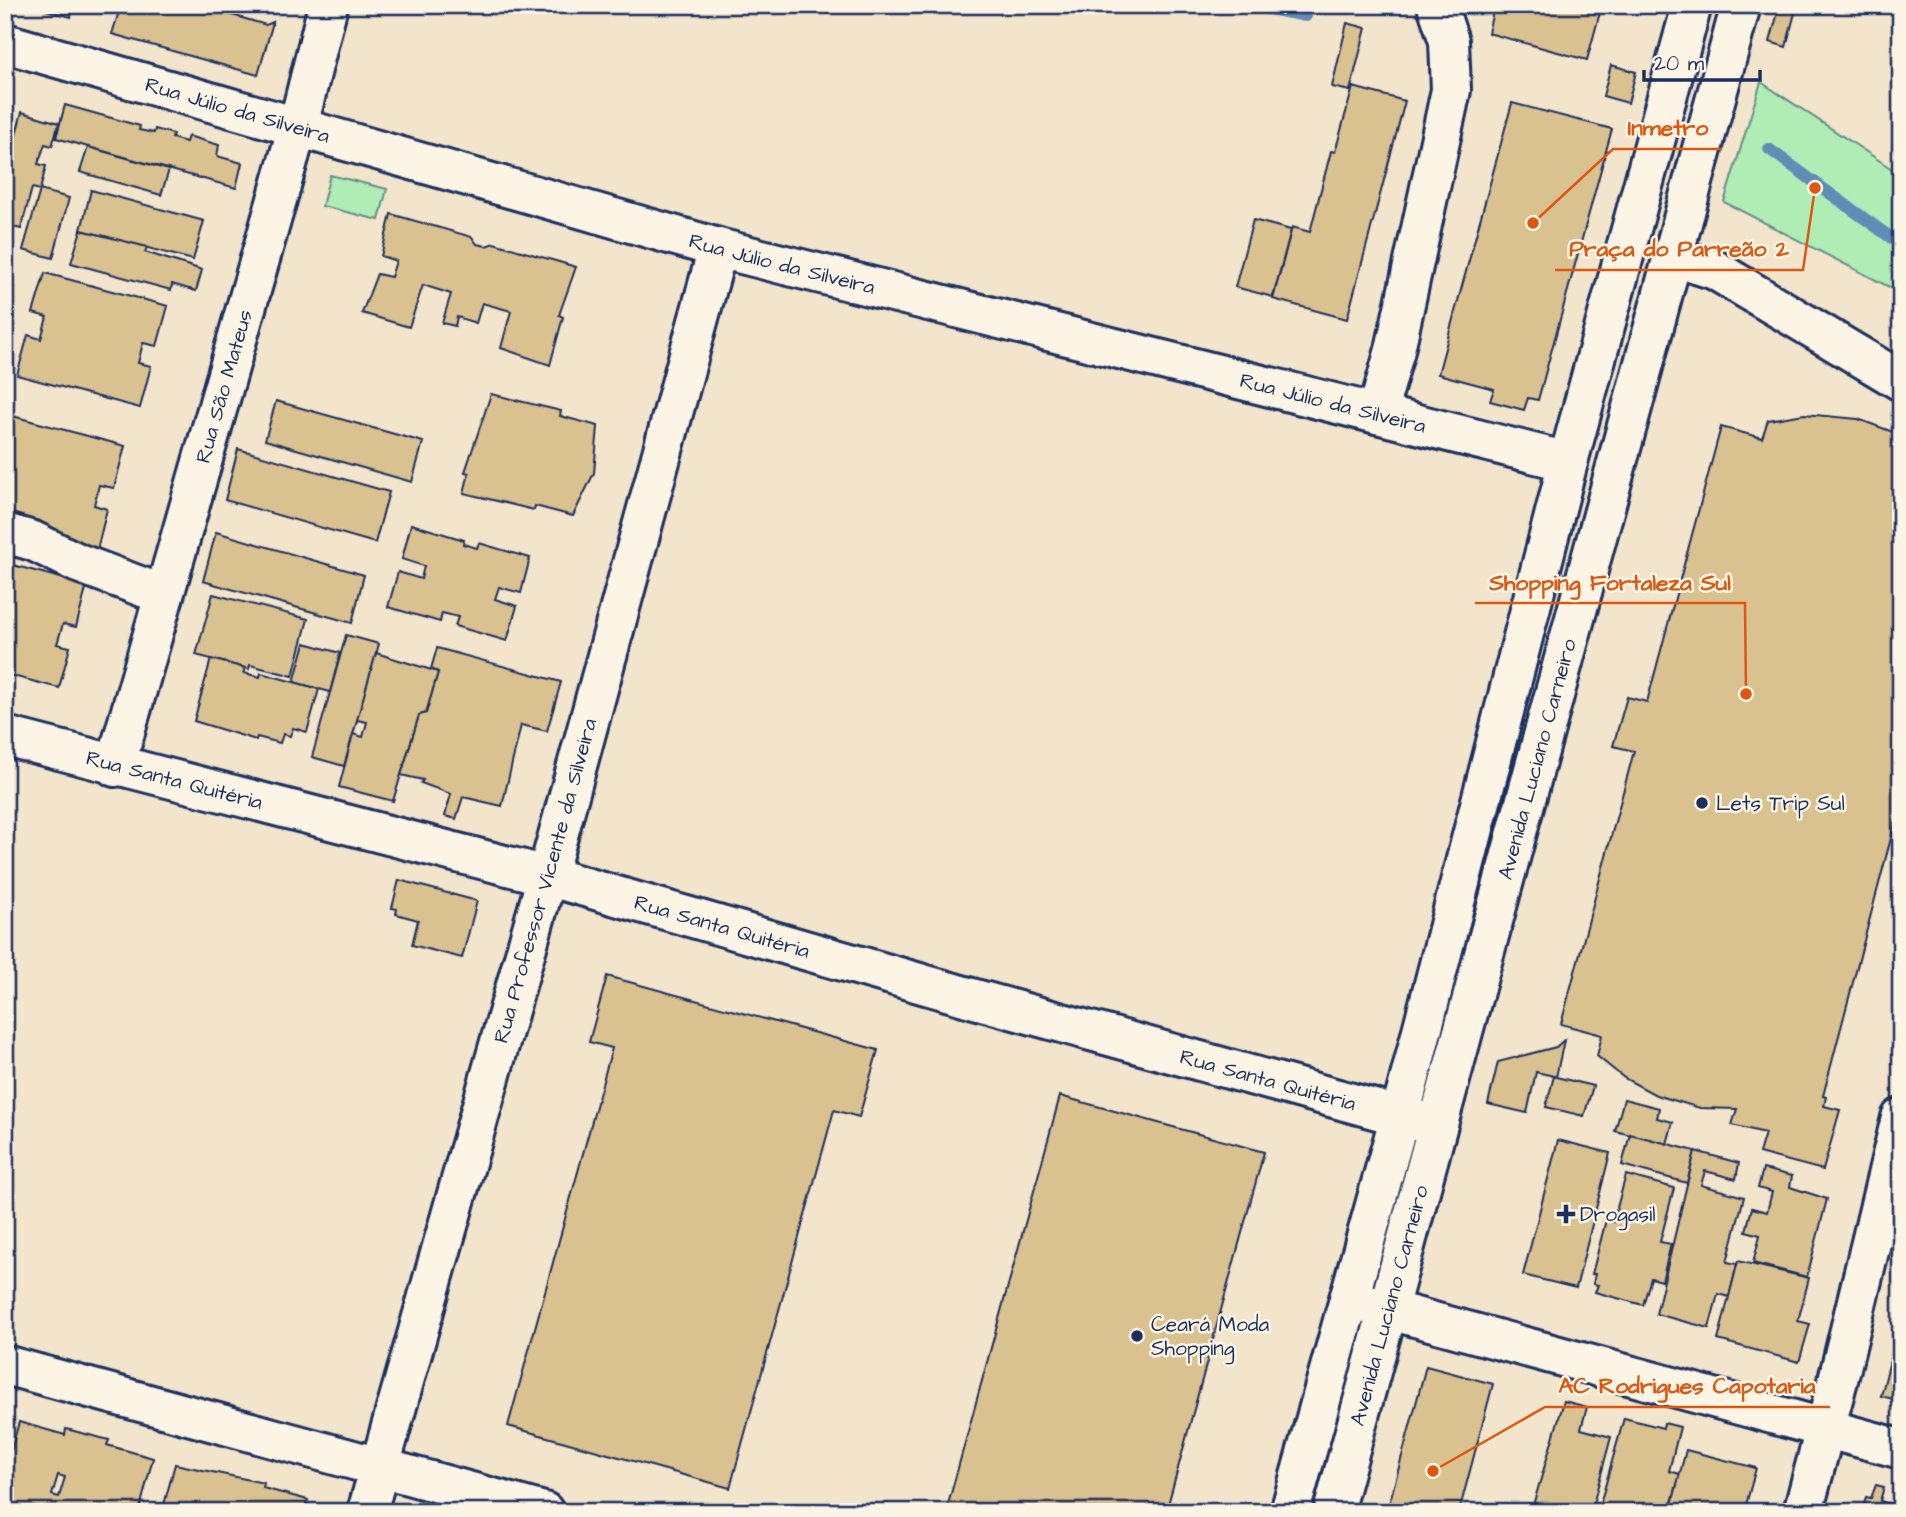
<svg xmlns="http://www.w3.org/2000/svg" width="1906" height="1517" font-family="'Architects Daughter',sans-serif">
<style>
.green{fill:#afedb5;stroke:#658e8a;stroke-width:2}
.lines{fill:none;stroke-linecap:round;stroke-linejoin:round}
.stream{stroke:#618db6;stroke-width:12}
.building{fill:#dac190;stroke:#1b2f5e;stroke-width:2;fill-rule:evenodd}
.minor-casing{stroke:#1b2f5e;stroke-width:44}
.major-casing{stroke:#1b2f5e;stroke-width:44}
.minor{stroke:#fcf5e5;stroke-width:38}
.major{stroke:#fcf5e5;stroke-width:38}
.poi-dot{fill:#1b2f5e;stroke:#fcf5e5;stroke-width:2.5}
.labels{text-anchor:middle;stroke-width:5;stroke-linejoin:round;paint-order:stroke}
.street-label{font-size:21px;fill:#1b2f5e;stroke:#fcf5e5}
.poi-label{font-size:21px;fill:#1b2f5e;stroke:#fcf5e5;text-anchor:start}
.leader{fill:none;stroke:#de5710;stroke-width:2.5}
.callout-dot{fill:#de5710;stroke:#fcf5e5;stroke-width:2.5}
.callout-label{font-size:23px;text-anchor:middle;font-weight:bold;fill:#de5710;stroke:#fcf5e5;stroke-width:5;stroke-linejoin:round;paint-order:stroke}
</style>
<rect width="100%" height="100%" fill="#f2e5cc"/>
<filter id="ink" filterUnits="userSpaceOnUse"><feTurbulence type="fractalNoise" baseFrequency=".0143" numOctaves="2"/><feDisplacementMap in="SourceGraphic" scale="14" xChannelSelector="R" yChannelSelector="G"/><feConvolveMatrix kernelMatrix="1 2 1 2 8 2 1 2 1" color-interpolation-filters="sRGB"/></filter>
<g filter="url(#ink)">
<!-- green -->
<g class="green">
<path d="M 1761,82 L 1901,175 L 1901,293 L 1724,202 Z"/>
<path d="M 330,175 L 387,189 L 379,220 L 322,206 Z"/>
</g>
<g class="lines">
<!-- stream -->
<g class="stream">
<path d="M 1246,5 L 1306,16"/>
<path d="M 1769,149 L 1901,245"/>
</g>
</g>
<!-- building -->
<g class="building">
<path d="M 47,5 L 74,5 L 71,17 L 46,10 Z"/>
<path d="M 121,5 L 198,5 L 266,25 L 273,22 L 258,75 L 112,34 Z"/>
<path d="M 198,5 L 235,5 L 232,15 Z"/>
<path d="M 1316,5 L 1352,5 L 1349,13 Z"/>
<path d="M 1502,5 L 1602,5 L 1587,60 L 1488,33 L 1494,7 L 1501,9 Z"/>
<path d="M 1780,5 L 1797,5 L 1786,47 L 1770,42 Z"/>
<path d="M 1347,23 L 1366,28 L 1350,91 L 1332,87 Z"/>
<path d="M 1611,65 L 1636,72 L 1628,103 L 1603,96 Z"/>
<path d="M 5,87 L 12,88 L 5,111 Z"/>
<path d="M 1353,87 L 1405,101 L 1347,319 L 1273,299 L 1292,227 L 1310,232 L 1331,151 L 1335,152 Z"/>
<path d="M 1512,103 L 1612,129 L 1538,400 L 1528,398 L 1524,410 L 1490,401 L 1494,389 L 1438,374 Z"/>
<path d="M 65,105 L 140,126 L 139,130 L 154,133 L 155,129 L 173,134 L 172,138 L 186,142 L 188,136 L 219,145 L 217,156 L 242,163 L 236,188 L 56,138 Z"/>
<path d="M 22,112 L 59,123 L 52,146 L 45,144 L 38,164 L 46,166 L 40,190 L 32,188 L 21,229 L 5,225 L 5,176 Z"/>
<path d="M 5,138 L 15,141 L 6,175 L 5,175 Z"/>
<path d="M 88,147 L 169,170 L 161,195 L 80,172 Z"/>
<path d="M 40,190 L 69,198 L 53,258 L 23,250 Z"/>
<path d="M 91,190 L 204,221 L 193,260 L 81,230 Z"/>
<path d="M 391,214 L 472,237 L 477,244 L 486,246 L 494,243 L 576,267 L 559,315 L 563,317 L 550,365 L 501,348 L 511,311 L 482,303 L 476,323 L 457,317 L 455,326 L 442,323 L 451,294 L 423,285 L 409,327 L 362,313 L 377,274 L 391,277 L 396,261 L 381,256 Z"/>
<path d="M 1253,220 L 1291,230 L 1273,297 L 1235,287 Z"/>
<path d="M 81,230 L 147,247 L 145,252 L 202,270 L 196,291 L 172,284 L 171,290 L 71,263 Z"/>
<path d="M 45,273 L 168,306 L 157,346 L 143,343 L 138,363 L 151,366 L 140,408 L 17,375 L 28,335 L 41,339 L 47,317 L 33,313 Z"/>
<path d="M 491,394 L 561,411 L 560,416 L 598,426 L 594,473 L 573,516 L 535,506 L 534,510 L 464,493 L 469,473 L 465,472 Z"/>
<path d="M 276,401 L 423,442 L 412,482 L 265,440 Z"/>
<path d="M 5,414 L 125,446 L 114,488 L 99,485 L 94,505 L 107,509 L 97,550 L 5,526 Z"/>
<path d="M 1804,414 L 1858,419 L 1901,435 L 1901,824 L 1895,823 L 1823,1096 L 1826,1097 L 1824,1106 L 1840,1110 L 1823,1170 L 1759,1153 L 1765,1133 L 1732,1125 L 1737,1109 L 1700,1108 L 1656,1095 L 1624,1078 L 1597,1056 L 1602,1035 L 1561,1024 L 1634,751 L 1613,746 L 1627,697 L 1647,702 L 1721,427 L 1762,438 L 1768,420 Z"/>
<path d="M 238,449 L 389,492 L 375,543 L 225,500 Z"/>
<path d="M 411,524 L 464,540 L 463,544 L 477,548 L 479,543 L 530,558 L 521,593 L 499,587 L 495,599 L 517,606 L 507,641 L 455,626 L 458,617 L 442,613 L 440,622 L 388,607 L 398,572 L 421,579 L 424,566 L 402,559 Z"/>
<path d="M 216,532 L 364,575 L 352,623 L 203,581 Z"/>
<path d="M 5,563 L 87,585 L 76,627 L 63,624 L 57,644 L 70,647 L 59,688 L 5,674 Z"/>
<path d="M 213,594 L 308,619 L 293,676 L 250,665 L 249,669 L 196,655 Z"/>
<path d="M 346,635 L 379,644 L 344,766 L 312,757 Z"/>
<path d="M 305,643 L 340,653 L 330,692 L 294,682 Z"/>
<path d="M 437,648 L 561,682 L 547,731 L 521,725 L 502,806 L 463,797 L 456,819 L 445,816 L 451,794 L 421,783 L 423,780 L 401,775 L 419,715 L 426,713 L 438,672 L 431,669 Z"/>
<path d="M 376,653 L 438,672 L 426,713 L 419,715 L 393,801 L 339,787 L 353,734 L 363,737 L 367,722 L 357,720 Z"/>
<path d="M 211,659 L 245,668 L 244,673 L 260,677 L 261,673 L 319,689 L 307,732 L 293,728 L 290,736 L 283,734 L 280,743 L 257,737 L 256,740 L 194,721 Z"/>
<path d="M 399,880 L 477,901 L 462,958 L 412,945 L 418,920 L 396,914 L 397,909 L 392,908 Z"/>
<path d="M 607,976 L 878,1050 L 859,1117 L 834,1110 L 730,1488 L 508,1426 L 612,1048 L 589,1042 Z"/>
<path d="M 1564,1040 L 1556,1077 L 1593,1086 L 1584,1116 L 1546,1107 L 1554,1076 L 1536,1072 L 1527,1113 L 1488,1104 L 1498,1062 L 1556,1047 Z"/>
<path d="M 1060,1096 L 1264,1152 L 1166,1512 L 946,1512 Z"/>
<path d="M 1624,1099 L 1659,1108 L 1657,1118 L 1673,1122 L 1667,1144 L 1615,1131 Z"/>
<path d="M 1630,1134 L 1695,1151 L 1687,1183 L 1622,1165 Z"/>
<path d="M 1558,1140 L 1610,1153 L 1576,1288 L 1523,1275 Z"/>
<path d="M 1695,1151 L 1739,1163 L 1736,1179 L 1705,1171 L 1701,1185 L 1744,1197 L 1727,1262 L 1737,1264 L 1729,1297 L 1718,1294 L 1709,1328 L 1656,1314 Z"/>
<path d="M 1763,1169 L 1792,1176 L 1790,1187 L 1827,1199 L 1807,1277 L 1753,1263 L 1760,1235 L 1746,1231 L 1747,1227 L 1752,1208 L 1767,1212 L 1772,1192 L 1758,1188 Z"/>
<path d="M 1626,1175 L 1674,1188 L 1660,1242 L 1671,1244 L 1662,1281 L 1651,1278 L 1643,1305 L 1595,1292 L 1598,1285 L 1593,1284 L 1595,1274 L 1592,1274 L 1606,1220 L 1613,1222 Z"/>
<path d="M 1738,1261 L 1809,1278 L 1798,1321 L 1810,1324 L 1799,1362 L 1718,1340 Z"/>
<path d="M 1894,1345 L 1901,1347 L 1901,1401 L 1881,1396 Z"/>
<path d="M 1426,1366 L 1493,1384 L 1459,1512 L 1387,1512 Z"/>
<path d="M 1564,1401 L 1587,1407 L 1581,1429 L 1611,1437 L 1591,1512 L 1531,1512 Z"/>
<path d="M 1624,1418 L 1663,1428 L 1664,1423 L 1680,1427 L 1669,1471 L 1680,1474 L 1671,1506 L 1661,1504 L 1659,1512 L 1598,1512 Z"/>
<path d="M 19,1422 L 65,1435 L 66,1429 L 109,1440 L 107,1445 L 153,1458 L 139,1512 L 5,1512 L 5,1472 ZM 58,1475 L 65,1477 L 59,1497 L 52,1495 Z"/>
<path d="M 1686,1450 L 1756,1468 L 1744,1512 L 1670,1512 Z"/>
<path d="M 175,1464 L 264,1483 L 263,1488 L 308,1500 L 305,1512 L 162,1512 Z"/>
<path d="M 1876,1485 L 1884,1487 L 1880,1501 L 1901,1507 L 1901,1512 L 1862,1512 L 1866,1497 L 1871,1498 Z"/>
</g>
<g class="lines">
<!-- minor casing -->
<g class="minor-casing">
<g id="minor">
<path id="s1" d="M 5,43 L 718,248 L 1568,462"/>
<path d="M 1675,257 L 1715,270 L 1901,381"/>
<path d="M 1377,414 L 1395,350 L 1451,90 L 1449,41 L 1437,5"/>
<path d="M 5,533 L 33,541 L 78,563 L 164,595"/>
<path id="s2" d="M 5,736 L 547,876 L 975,999 L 1432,1125"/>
<path id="s3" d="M 115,767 L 298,126 L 328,5"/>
<path d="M 1349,1299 L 1901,1449"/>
<path d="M 5,1365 L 544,1512"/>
<path id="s4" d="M 367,1512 L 547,876 L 718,248"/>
<path d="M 1803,1512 L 1838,1380 L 1901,1118"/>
</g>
</g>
<!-- major casing -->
<g class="major-casing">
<g id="major">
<path d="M 1290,1512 L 1404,1101 L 1568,462 L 1692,5"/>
<path id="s5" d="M 1333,1512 L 1741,5"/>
</g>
</g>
<!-- minor -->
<use href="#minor" class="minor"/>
<!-- major -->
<use href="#major" class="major"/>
</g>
</g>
<!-- markers -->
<g class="poi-dot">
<circle cx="1702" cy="803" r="7"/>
<path d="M1562.5 1203.5h7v7h7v7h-7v7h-7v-7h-7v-7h7z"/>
<circle cx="1137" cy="1336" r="7"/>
</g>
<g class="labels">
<!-- street labels -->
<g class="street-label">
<text dy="7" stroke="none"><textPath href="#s1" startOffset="242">Rua Júlio da Silveira</textPath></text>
<text dy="7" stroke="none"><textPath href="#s1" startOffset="808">Rua Júlio da Silveira</textPath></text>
<text dy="7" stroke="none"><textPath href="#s3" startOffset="396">Rua São Mateus</textPath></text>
<text dy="7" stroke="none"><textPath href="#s1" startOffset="1376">Rua Júlio da Silveira</textPath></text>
<text dy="7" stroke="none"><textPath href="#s5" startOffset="780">Avenida Luciano Carneiro</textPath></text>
<text dy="7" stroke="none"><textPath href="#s2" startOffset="175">Rua Santa Quitéria</textPath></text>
<text dy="7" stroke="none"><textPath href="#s4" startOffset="656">Rua Professor Vicente da Silveira</textPath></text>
<text dy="7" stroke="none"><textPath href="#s2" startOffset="742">Rua Santa Quitéria</textPath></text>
<text dy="7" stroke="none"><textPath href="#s2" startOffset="1309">Rua Santa Quitéria</textPath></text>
<text dy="7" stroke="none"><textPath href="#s5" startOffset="214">Avenida Luciano Carneiro</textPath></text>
</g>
<!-- poi labels -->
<g class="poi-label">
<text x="1716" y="810">Lets Trip Sul</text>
<text x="1580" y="1221">Drogasil</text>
<text x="1151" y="1331">Ceará Moda<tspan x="1151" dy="24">Shopping</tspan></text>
</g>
</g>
<!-- callouts -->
<path class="leader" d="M1533 223L1613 149H1722M1815 188L1803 270H1555M1746 694L1745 603H1475M1433 1471L1545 1407H1830"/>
<g class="callout-dot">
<circle cx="1533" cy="223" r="7"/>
<circle cx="1815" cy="188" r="7"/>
<circle cx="1746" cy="694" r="7"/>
<circle cx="1433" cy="1471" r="7"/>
</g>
<g class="callout-label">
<text x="1668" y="135">Inmetro</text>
<text x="1679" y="256">Praça do Parreão 2</text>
<text x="1610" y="590">Shopping Fortaleza Sul</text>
<text x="1687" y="1393">AC Rodrigues Capotaria</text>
</g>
<!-- margin -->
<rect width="1906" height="1517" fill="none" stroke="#fcf5e5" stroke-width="28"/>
<rect x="14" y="14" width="1878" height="1489" fill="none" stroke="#1b2f5e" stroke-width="2.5" filter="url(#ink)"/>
<!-- scale -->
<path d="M1644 70v10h116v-10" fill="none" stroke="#1b2f5e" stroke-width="3.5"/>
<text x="1654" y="70" font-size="21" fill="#1b2f5e" stroke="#fcf5e5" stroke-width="5" paint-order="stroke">20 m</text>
</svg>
